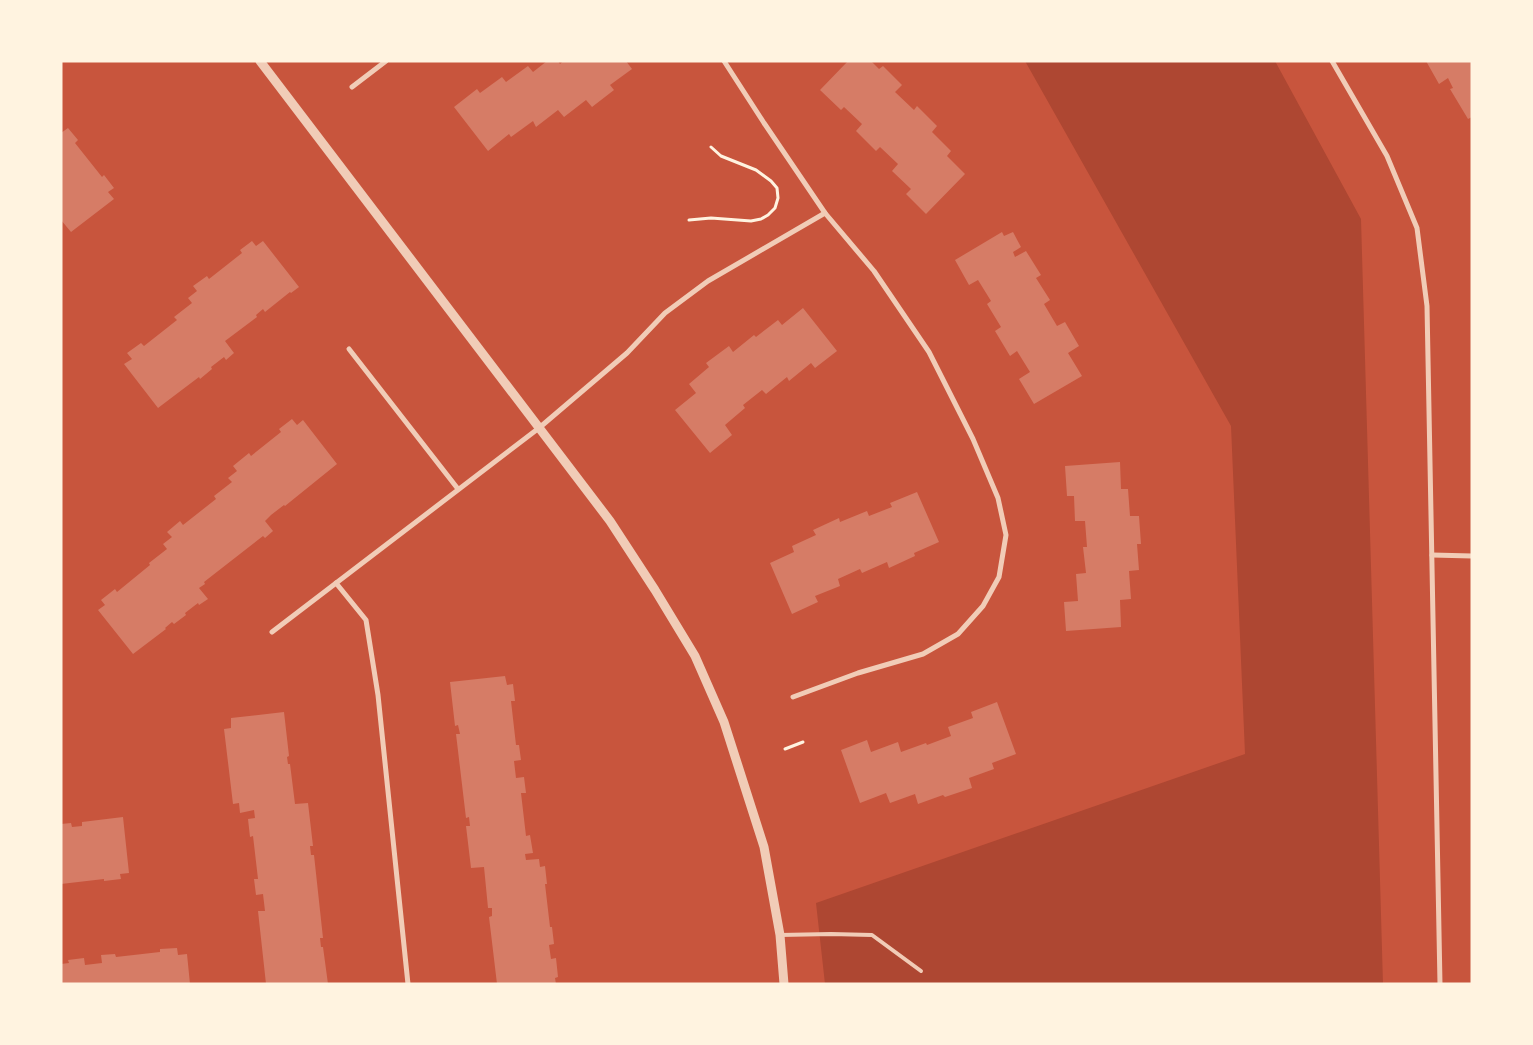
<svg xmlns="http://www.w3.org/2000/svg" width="1533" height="1045" font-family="'PT Sans Narrow',sans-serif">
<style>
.green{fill:#ae4732}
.building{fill:#d67c66}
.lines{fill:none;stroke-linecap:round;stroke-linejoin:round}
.path{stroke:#fff3e0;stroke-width:3}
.service{stroke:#f1ccb7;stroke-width:4}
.minor{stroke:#f1ccb7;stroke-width:5}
.tertiary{stroke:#f1ccb7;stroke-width:9}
</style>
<rect width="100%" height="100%" fill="#c8553d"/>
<!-- green -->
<path class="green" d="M 1025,61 L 1275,61 L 1361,219 L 1383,984 L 825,984 L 816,903 L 1245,754 L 1231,426 Z"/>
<!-- building -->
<g class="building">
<path d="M 547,61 L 558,61 L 560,64 L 563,61 L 626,61 L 632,69 L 610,85 L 614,90 L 592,107 L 586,100 L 564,117 L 558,110 L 536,127 L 533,121 L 511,137 L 509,134 L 488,151 L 454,107 L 477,89 L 480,93 L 502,77 L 506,82 L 528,66 L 533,72 Z"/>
<path d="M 848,61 L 871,61 L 879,69 L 883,66 L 902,85 L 895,92 L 914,110 L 917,106 L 937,126 L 932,132 L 951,151 L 947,156 L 965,174 L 926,214 L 906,194 L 911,189 L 892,171 L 898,164 L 880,147 L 876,151 L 856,131 L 862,124 L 844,107 L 841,110 L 820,90 Z"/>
<path d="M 1426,61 L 1472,61 L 1472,117 L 1468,119 L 1450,89 L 1453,88 L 1448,78 L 1439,84 Z"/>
<path d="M 68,128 L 78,140 L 75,143 L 102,177 L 104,175 L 114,188 L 108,192 L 114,199 L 71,232 L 61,220 L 61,133 Z"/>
<path d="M 1002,232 L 1004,236 L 1013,232 L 1021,247 L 1013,252 L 1015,257 L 1026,251 L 1041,275 L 1036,278 L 1050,300 L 1044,304 L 1057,326 L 1065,322 L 1079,346 L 1068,353 L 1082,376 L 1034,404 L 1019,379 L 1030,372 L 1017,351 L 1010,356 L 995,331 L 1001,327 L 987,304 L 991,301 L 978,280 L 969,285 L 955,260 Z"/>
<path d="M 252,241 L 256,246 L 263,241 L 299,287 L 291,293 L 290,292 L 265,312 L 263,309 L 256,315 L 257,317 L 225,341 L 234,353 L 226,360 L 224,357 L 211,367 L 212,369 L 200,379 L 199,377 L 158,408 L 124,364 L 132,359 L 127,353 L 141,343 L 144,346 L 177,320 L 174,317 L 192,303 L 188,298 L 197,291 L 193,286 L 207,276 L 209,279 L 242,253 L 240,250 Z"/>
<path d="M 803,308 L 837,351 L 815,368 L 811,363 L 789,381 L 787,377 L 766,394 L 762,390 L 743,405 L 745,408 L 725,425 L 732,435 L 710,453 L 675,410 L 696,393 L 689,384 L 709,367 L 706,363 L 729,346 L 733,352 L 754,335 L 756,337 L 778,320 L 782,325 Z"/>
<path d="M 292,419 L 297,425 L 303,420 L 337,464 L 285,506 L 284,505 L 271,515 L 265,521 L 273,531 L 265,538 L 263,536 L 204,582 L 205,584 L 199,588 L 208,599 L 199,605 L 198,603 L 185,613 L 186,615 L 174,624 L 172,622 L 165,628 L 166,629 L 133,654 L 98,610 L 105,605 L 101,600 L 115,589 L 117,592 L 150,565 L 149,563 L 167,549 L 163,544 L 172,537 L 167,532 L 180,521 L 183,525 L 216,499 L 214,496 L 232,482 L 228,478 L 237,471 L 233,466 L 249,453 L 251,456 L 281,432 L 279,429 Z"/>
<path d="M 1120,462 L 1121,489 L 1128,489 L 1130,516 L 1139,516 L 1141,544 L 1137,544 L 1139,570 L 1129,571 L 1131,599 L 1120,600 L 1121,627 L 1066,631 L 1064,602 L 1078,601 L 1076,574 L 1086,573 L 1083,547 L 1087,547 L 1085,521 L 1075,521 L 1074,496 L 1067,496 L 1065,466 Z"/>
<path d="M 917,492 L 939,542 L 914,553 L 915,556 L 889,568 L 887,562 L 862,573 L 860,569 L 838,579 L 840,586 L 815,596 L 818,602 L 792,614 L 770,563 L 794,552 L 792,546 L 816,535 L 813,530 L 839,518 L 840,522 L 867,511 L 869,516 L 892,507 L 890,503 Z"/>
<path d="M 505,676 L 507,685 L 513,684 L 515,701 L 511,701 L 516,745 L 519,745 L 521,760 L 514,761 L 516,778 L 524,777 L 526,793 L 521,793 L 526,836 L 530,835 L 533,853 L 525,854 L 526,860 L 539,859 L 540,867 L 545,866 L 547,884 L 545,884 L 550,927 L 552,927 L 554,944 L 549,945 L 551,959 L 556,958 L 558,977 L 555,978 L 556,984 L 497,984 L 489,917 L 492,916 L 492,908 L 488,908 L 484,867 L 471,868 L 466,826 L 470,826 L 469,817 L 466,818 L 456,734 L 460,734 L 458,725 L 455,726 L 450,682 Z"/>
<path d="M 997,702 L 1016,754 L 992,763 L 994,769 L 969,778 L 972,788 L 945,797 L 943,795 L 918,804 L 915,794 L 890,803 L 886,793 L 860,803 L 841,750 L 867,740 L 871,752 L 898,742 L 901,752 L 926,743 L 927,745 L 951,736 L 948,727 L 973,718 L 971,712 Z"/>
<path d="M 284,712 L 289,756 L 287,757 L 288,764 L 290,764 L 295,804 L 308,803 L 313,846 L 310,846 L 311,855 L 314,855 L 323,938 L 320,938 L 321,947 L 323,947 L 328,984 L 266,984 L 258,911 L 265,911 L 263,894 L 256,895 L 254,879 L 258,879 L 253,836 L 250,837 L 248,819 L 255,818 L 254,810 L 240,813 L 239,803 L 233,804 L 224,729 L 231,728 L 231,718 Z"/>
<path d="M 123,817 L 129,873 L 120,874 L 121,879 L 104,881 L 104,879 L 61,884 L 61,824 L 71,823 L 72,827 L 82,826 L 82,822 Z"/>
<path d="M 177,948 L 178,955 L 187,954 L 190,984 L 61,984 L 61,964 L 69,963 L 68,960 L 84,958 L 85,965 L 102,963 L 101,955 L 115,954 L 116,957 L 160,952 L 160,949 Z"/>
</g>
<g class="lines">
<!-- path -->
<g class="path">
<path d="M 689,220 L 711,218 L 751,221 L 761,219 L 768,215 L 775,208 L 778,198 L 777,188 L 771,181 L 756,170 L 721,156 L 711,147"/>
<path d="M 785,749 L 803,742"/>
</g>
<!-- service -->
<path class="service" d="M 780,935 L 831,934 L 872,935 L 921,971"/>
<!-- minor -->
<g class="minor">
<path d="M 724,61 L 764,123 L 825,213 L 874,271 L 929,352 L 973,439 L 998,498 L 1006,535 L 999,577 L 983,606 L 958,634 L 923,654 L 858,673 L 793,697"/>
<path d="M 1332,61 L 1387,156 L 1417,228 L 1427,306 L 1440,984"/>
<path d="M 352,87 L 386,61"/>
<path d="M 349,349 L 458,489"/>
<path d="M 1432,555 L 1472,556"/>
<path d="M 336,583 L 366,620 L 378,695 L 408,984"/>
<path d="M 272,632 L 539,428 L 627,353 L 665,313 L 708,281 L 825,213"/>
</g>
<!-- tertiary -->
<path class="tertiary" d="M 260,61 L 610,521 L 655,590 L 695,656 L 724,722 L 764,847 L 780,935 L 784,984"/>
</g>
<!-- border -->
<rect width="1533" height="1045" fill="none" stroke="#fff3e0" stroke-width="125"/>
</svg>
